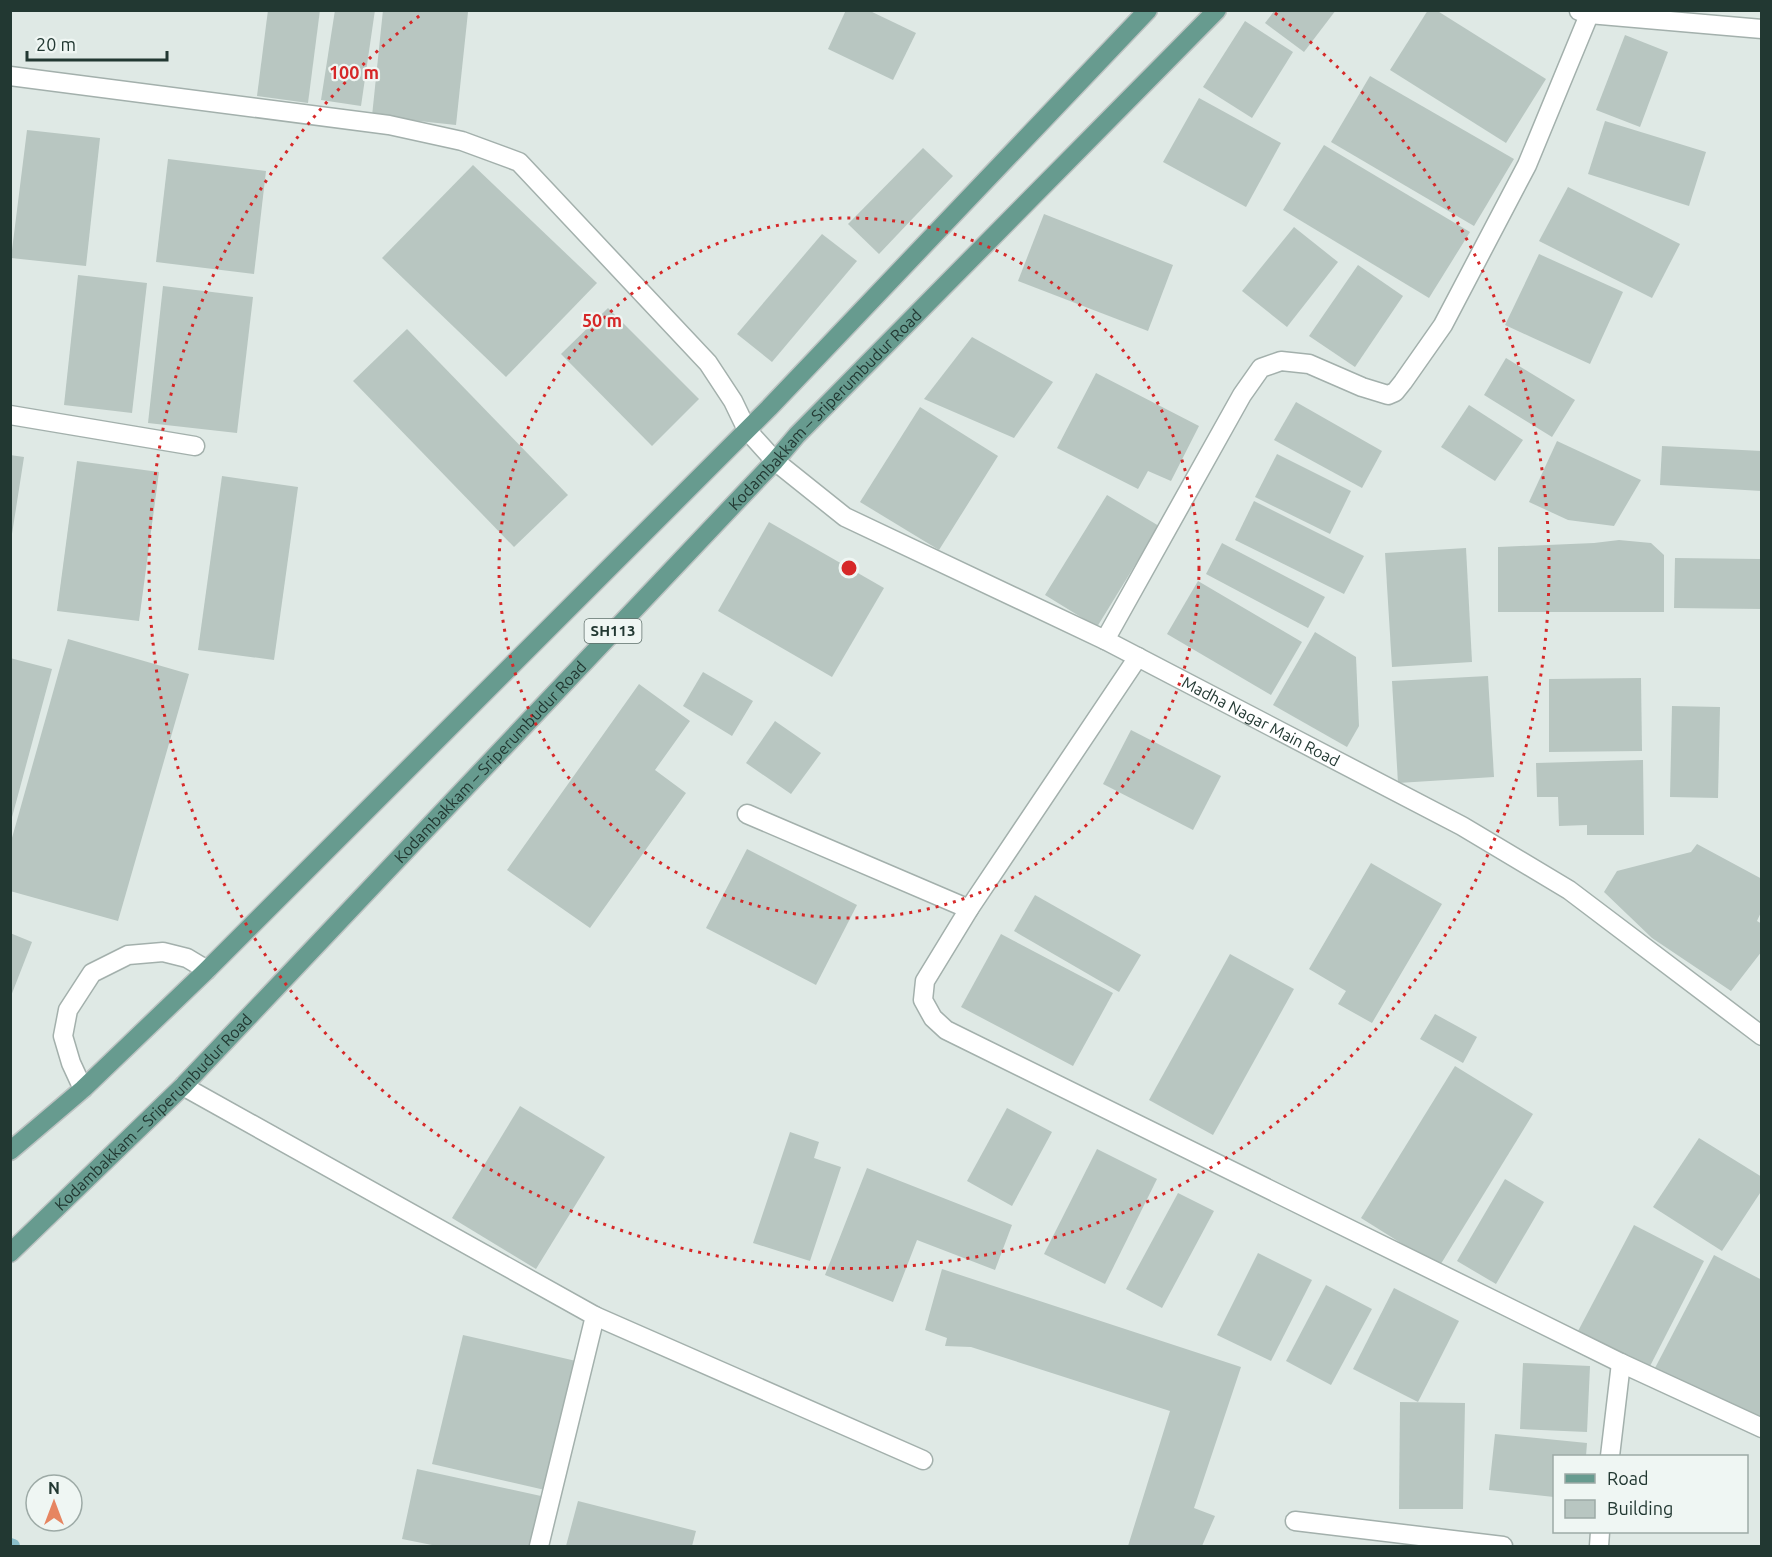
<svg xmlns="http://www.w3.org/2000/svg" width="1772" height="1557" font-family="Ubuntu,sans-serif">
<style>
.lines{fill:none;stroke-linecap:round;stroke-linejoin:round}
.stream{stroke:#8bbfca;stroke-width:14}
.building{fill:#b8c6c1}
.minor-casing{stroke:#a3b0ac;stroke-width:21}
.major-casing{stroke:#bdc3c2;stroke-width:21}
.minor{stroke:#fff;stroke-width:18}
.major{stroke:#679b8f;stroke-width:18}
.ring{fill:none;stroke:#d62828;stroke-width:3;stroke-dasharray:3 6}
.labels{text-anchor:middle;stroke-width:4.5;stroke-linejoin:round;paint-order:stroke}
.shield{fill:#eff6f3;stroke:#60716c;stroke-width:1.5}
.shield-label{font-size:15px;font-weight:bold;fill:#223832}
.street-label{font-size:16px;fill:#223832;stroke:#eff6f3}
.centre{fill:#d62828;stroke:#eff6f3;stroke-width:3}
.ring-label{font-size:18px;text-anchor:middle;font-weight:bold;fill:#d62828;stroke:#eff6f3;stroke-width:4.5;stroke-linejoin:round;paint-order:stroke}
</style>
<rect width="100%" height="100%" fill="#dfe9e5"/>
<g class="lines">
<!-- stream -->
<path class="stream" d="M 10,1545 L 13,1546"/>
</g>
<!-- building -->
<g class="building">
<path d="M 268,10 L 320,10 L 308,103 L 257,96 Z"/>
<path d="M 335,10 L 375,10 L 361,106 L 321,100 Z"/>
<path d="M 383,10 L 468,12 L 456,125 L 372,116 Z"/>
<path d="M 846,10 L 868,10 L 916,33 L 893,80 L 828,49 Z"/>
<path d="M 1275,10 L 1336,10 L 1304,52 L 1265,23 Z"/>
<path d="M 1428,10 L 1436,10 L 1546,79 L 1506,143 L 1390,70 Z"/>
<path d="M 1245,21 L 1293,52 L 1252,118 L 1203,87 Z"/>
<path d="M 1625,35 L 1668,52 L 1640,127 L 1596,110 Z"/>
<path d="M 1370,76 L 1514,159 L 1474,226 L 1331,142 Z"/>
<path d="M 1199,98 L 1281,143 L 1246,207 L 1163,162 Z"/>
<path d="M 1605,121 L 1706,152 L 1689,206 L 1588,174 Z"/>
<path d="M 27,130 L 100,138 L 86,266 L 11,258 Z"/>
<path d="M 1324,145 L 1470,232 L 1429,298 L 1283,210 Z"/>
<path d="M 923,148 L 953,176 L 879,254 L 848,224 Z"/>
<path d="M 168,159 L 266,171 L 254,274 L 156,262 Z"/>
<path d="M 473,165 L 597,283 L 506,377 L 382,258 Z"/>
<path d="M 1568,187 L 1680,244 L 1652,298 L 1539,241 Z"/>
<path d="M 1044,214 L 1173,265 L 1148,331 L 1018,281 Z"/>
<path d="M 1294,227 L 1338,262 L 1287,327 L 1242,291 Z"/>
<path d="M 822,234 L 857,261 L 772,362 L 737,334 Z"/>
<path d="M 1539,254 L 1623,292 L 1590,364 L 1505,325 Z"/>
<path d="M 1358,265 L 1403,296 L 1355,367 L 1309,336 Z"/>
<path d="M 78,275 L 147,283 L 132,413 L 64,405 Z"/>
<path d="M 163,286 L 253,297 L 237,433 L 148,423 Z"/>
<path d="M 608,308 L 699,399 L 652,446 L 561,354 Z"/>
<path d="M 407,329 L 568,495 L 514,547 L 353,381 Z"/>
<path d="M 972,337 L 1053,382 L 1014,438 L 924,399 Z"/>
<path d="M 1506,358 L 1575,400 L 1552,437 L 1484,395 Z"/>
<path d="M 1096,373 L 1199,426 L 1171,481 L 1148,471 L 1138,489 L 1057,448 Z"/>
<path d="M 1296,402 L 1382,451 L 1362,488 L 1274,440 Z"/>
<path d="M 1469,405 L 1523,440 L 1495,481 L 1441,447 Z"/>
<path d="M 920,407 L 998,456 L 939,550 L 860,502 Z"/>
<path d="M 1557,441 L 1641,480 L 1614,526 L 1568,520 L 1529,502 Z"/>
<path d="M 1662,446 L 1762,451 L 1762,491 L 1660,485 Z"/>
<path d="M 1277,454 L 1351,491 L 1330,534 L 1255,497 Z"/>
<path d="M 10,455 L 24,457 L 12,534 L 10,534 Z"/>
<path d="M 77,461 L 159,472 L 139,621 L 57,611 Z"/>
<path d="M 222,476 L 298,487 L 274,660 L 198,650 Z"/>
<path d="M 1107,495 L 1159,526 L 1097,627 L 1045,595 Z"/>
<path d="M 1254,501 L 1364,556 L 1344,594 L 1235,540 Z"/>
<path d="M 769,522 L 884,588 L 832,677 L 718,611 Z"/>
<path d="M 1619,540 L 1651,543 L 1664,555 L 1664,612 L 1498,612 L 1498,547 L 1594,543 Z"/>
<path d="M 1222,543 L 1325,597 L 1308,628 L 1206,574 Z"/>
<path d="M 1466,548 L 1472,662 L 1392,667 L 1385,553 Z"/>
<path d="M 1675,558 L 1762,559 L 1762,609 L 1674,608 Z"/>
<path d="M 1198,581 L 1302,642 L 1271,695 L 1167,634 Z"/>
<path d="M 1315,632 L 1356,657 L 1359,726 L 1347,747 L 1273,705 Z"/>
<path d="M 68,639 L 189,674 L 118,921 L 10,891 L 10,845 Z"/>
<path d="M 10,658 L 52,669 L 11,821 L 10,821 Z"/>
<path d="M 703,672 L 753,701 L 732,736 L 683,706 Z"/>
<path d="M 1488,676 L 1494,777 L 1398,783 L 1392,681 Z"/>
<path d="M 1641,678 L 1642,751 L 1549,752 L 1549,679 Z"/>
<path d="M 639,684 L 690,721 L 655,770 L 686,793 L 590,928 L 507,870 Z"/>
<path d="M 1672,706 L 1720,707 L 1718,798 L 1670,797 Z"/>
<path d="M 775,721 L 821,753 L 791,794 L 746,763 Z"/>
<path d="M 1131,730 L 1221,776 L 1193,830 L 1103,784 Z"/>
<path d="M 1643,760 L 1644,835 L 1587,835 L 1587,825 L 1559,826 L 1558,797 L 1537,797 L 1536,763 Z"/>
<path d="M 1697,844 L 1762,879 L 1762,910 L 1757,921 L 1762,924 L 1762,951 L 1731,991 L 1652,938 L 1604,892 L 1617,871 L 1691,852 Z"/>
<path d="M 747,849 L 857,905 L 816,985 L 706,928 Z"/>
<path d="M 1371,863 L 1442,904 L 1372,1023 L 1338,1004 L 1346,991 L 1309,969 Z"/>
<path d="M 1035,895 L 1141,955 L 1119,992 L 1014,931 Z"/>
<path d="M 10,933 L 32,942 L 11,996 L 10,996 Z"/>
<path d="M 1001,934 L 1113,993 L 1073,1066 L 961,1007 Z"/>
<path d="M 1230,954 L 1294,989 L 1213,1135 L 1149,1100 Z"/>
<path d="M 1435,1014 L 1477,1037 L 1463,1063 L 1420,1039 Z"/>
<path d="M 1455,1066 L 1533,1114 L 1439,1267 L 1361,1218 Z"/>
<path d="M 520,1106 L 605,1157 L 536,1269 L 452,1218 Z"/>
<path d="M 1007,1108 L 1052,1132 L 1012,1206 L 967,1181 Z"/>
<path d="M 790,1132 L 819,1142 L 814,1158 L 841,1167 L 810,1261 L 753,1243 Z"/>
<path d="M 1699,1138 L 1762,1177 L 1762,1190 L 1722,1251 L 1653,1207 Z"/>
<path d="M 1097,1149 L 1157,1179 L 1105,1284 L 1044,1254 Z"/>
<path d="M 867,1168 L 1012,1225 L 995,1270 L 917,1240 L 893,1302 L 825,1275 Z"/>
<path d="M 1505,1179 L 1544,1202 L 1496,1284 L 1457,1261 Z"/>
<path d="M 1178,1193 L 1214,1211 L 1162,1308 L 1126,1289 Z"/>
<path d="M 1634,1225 L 1704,1261 L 1648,1370 L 1577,1333 Z"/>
<path d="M 1258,1253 L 1312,1280 L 1271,1361 L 1217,1335 Z"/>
<path d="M 1714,1255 L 1762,1280 L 1762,1423 L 1655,1368 Z"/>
<path d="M 942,1269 L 1241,1367 L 1194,1508 L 1215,1516 L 1202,1546 L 1128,1546 L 1170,1411 L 971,1347 L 945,1346 L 947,1338 L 925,1330 Z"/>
<path d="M 1326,1285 L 1372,1309 L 1331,1385 L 1286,1361 Z"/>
<path d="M 1394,1288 L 1459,1321 L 1418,1402 L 1353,1369 Z"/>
<path d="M 463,1335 L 576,1361 L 545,1490 L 432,1464 Z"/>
<path d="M 1523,1363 L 1590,1366 L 1587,1432 L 1520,1429 Z"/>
<path d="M 1400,1402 L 1465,1403 L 1463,1509 L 1399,1509 Z"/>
<path d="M 1495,1434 L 1587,1443 L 1586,1456 L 1554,1456 L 1554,1497 L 1489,1490 Z"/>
<path d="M 417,1469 L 541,1496 L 531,1546 L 437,1546 L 402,1539 Z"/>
<path d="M 578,1501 L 696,1531 L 692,1546 L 566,1546 Z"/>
</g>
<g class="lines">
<!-- minor casing -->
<g class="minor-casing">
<g id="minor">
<path d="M 1579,11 L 1589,14 L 1762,29"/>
<path id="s1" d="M 10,76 L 389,125 L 462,141 L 519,162 L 708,363 L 733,401 L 747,430 L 775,461 L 845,517 L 1105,640 L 1462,826 L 1569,890 L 1762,1036"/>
<path d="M 10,415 L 195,446"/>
<path d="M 1105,640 L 1242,395 L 1261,368 L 1281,361 L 1309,364 L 1362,387 L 1388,395 L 1395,392 L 1403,382 L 1443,325 L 1527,165 L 1591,10"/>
<path d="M 1138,657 L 969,909 L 925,981 L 923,1000 L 933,1018 L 946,1030 L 1621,1363 L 1762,1428"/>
<path d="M 747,814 L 969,909"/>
<path d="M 183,1086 L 595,1316 L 539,1546"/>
<path d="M 83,1089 L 71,1063 L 63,1036 L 68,1010 L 92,973 L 128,955 L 163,952 L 187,958 L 207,970"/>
<path d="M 595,1316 L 923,1460"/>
<path d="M 1610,1456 L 1621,1363"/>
<path d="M 1295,1521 L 1503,1546"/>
<path d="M 1599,1546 L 1600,1532"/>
</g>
</g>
<!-- major casing -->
<g class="major-casing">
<g id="major">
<path d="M 10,1151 L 83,1089 L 207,970 L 769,408 L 1148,10"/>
<path id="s2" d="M 10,1253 L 183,1086 L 775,461 L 797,435 L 1217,10"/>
</g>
</g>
<!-- minor -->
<use href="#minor" class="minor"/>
<!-- major -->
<use href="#major" class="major"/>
</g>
<!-- distance rings -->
<g class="ring">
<circle cx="849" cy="568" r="350"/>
<path d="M1275 13A700 700 0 1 1 423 13"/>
</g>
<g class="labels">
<!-- shield labels -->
<rect class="shield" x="584.5" y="619" width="57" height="24" rx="4.5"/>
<g class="shield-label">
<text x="613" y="636">SH113</text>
</g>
<!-- street labels -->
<g class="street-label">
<text dy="6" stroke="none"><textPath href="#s2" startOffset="1173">Kodambakkam – Sriperumbudur Road</textPath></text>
<text dy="6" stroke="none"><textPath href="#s1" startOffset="1466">Madha Nagar Main Road</textPath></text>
<text dy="6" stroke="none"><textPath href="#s2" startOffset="687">Kodambakkam – Sriperumbudur Road</textPath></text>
<text dy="6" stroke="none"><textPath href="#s2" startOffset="201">Kodambakkam – Sriperumbudur Road</textPath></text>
</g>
</g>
<circle cx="849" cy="568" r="9" class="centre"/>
<g class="ring-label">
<text x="354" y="79">100 m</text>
<text x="602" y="327">50 m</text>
</g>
<!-- border -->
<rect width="1772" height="1557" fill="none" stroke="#223832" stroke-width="24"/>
<!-- legend -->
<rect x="1553" y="1455" width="195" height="78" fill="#eff6f3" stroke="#9daaa6" stroke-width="1.5"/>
<rect x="1565" y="1474" width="30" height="9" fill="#679b8f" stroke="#9daaa6" stroke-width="1.5"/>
<text x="1607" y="1485" font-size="18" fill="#223832">Road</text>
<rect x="1565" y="1500" width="30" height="18" fill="#b8c6c1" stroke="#9daaa6" stroke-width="1.5"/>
<text x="1607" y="1515" font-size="18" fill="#223832">Building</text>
<!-- north arrow -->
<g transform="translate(54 1503)"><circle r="28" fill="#eff6f3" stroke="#9daaa6" stroke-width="1.5"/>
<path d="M0-4.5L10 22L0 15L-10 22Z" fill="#e68561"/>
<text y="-9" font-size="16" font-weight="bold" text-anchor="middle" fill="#223832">N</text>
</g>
<!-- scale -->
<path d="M27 51v9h140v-9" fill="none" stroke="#223832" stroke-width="3"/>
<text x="36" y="51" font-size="18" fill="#223832" stroke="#eff6f3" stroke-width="4.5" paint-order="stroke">20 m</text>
</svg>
